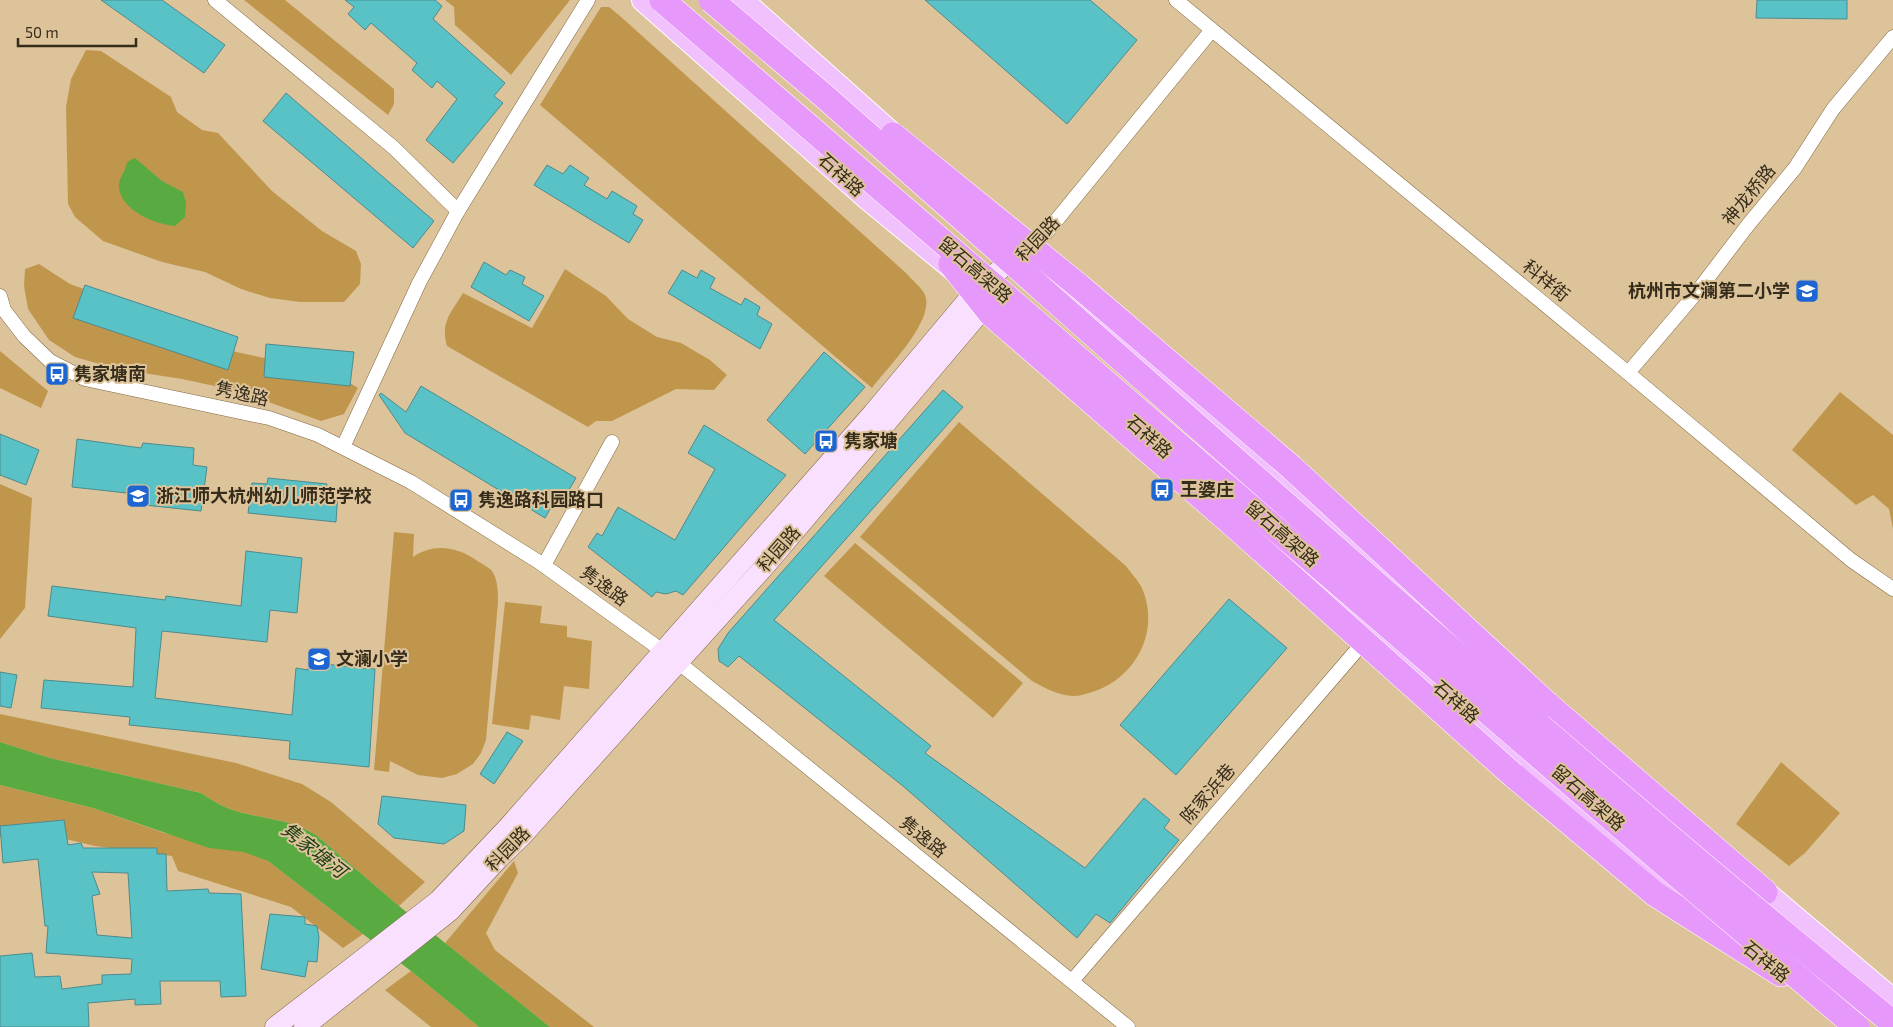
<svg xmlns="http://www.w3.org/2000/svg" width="1893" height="1027" font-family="'Exo 2','Noto Sans SC',sans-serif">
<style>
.green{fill:#c0964d}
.water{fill:#59aa41}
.building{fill:#58c2c7;stroke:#4f8a8c;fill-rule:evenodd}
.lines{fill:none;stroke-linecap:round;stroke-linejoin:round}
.street-casing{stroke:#806842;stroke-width:15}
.secondary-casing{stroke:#806842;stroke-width:21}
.primary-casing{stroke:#fff;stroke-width:24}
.highway-casing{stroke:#fff;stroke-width:26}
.street{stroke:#fff;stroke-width:14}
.secondary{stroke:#f8e0fe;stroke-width:20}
.primary{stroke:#f1c1fd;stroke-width:22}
.highway{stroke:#e798fb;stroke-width:25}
.highway-bridge-casing{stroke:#fff;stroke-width:26;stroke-linecap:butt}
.highway-bridge{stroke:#e798fb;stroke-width:25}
.labels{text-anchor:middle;stroke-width:4;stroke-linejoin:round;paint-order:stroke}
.street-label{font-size:18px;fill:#362c1b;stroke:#ddc39a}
.poi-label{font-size:18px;font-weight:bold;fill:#362c1b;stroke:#ddc39a;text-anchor:start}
.water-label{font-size:19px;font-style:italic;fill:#1a3a11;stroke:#ddc39a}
</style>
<rect width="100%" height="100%" fill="#ddc39a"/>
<!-- green -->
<g class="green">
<path d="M 244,0 L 285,0 L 394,89 L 394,104 L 388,115 Z"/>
<path d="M 445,0 L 570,0 L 511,75 L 455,25 L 454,7 Z"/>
<path d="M 601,7 L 609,7 L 620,16 L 906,273 C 911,279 920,286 924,293 C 938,318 887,368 872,388 L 540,105 Z"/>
<path d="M 86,50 L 101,51 L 171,97 L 177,112 L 202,130 L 218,133 L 272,191 L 322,231 L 356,251 L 361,264 L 360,284 L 344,302 L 300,302 L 270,298 L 241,289 L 205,272 L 162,262 L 103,241 L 75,217 L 68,204 L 66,107 L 71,79 Z"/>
<path d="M 39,264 L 70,284 L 226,340 L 223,349 L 336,374 L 358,388 L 344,414 L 321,421 L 238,391 L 182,379 L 117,369 L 75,357 L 49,340 L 28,309 L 24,286 L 25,269 Z"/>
<path d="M 565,269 L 606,296 L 628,319 L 657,337 L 681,343 L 710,360 L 727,375 L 714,390 L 676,389 L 612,421 L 596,421 L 588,427 L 447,346 C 440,322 451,313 463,293 L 532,328 Z"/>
<path d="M 0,351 L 48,391 L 41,408 L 0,388 Z"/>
<path d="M 1840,392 L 1893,435 L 1893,529 L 1889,509 L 1873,495 L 1856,505 L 1792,450 Z"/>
<path d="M 959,422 L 1126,566 C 1131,573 1138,580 1142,588 C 1162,635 1132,685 1082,695 C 1064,699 1047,689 1032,681 L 860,537 Z"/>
<path d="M 0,484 L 32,498 L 25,608 L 0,639 Z"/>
<path d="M 394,532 L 414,534 L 413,557 C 434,542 459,547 479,562 C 483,564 489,568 492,571 C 498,580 498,592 498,602 L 486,740 L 481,753 L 473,764 L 457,774 L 442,778 L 418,775 L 390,761 L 389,772 L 374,770 Z"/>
<path d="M 855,543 L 1023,683 L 993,718 L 824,576 Z"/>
<path d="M 505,602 L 542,606 L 540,623 L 567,626 L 567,637 L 592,641 L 589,689 L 564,686 L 560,720 L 531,715 L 529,730 L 492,724 Z"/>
<path d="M 0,714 L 236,763 L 302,784 L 331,802 L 425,882 L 399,906 L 316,835 C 293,820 265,819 239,812 C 224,808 213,801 201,793 L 50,758 L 0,742 Z"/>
<path d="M 1781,762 L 1840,813 L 1805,853 L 1789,866 L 1736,824 Z"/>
<path d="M 0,785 L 93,808 L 164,833 L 256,854 L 268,861 L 363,934 L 343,948 L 291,907 L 178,871 L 172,856 L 95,846 L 53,836 L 0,837 Z"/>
<path d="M 514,861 L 518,873 L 486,933 L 495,950 L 594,1027 L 550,1027 L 445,943 Z"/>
<path d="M 411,971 L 479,1027 L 431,1027 L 385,990 Z"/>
</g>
<!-- water -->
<g class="water">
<path d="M 135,158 L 162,181 L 183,192 L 186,203 L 185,217 L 175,226 C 155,224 122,211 119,188 C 118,177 126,172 127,162 Z"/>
<path d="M 0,742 L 50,758 L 201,793 C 213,801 224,808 239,812 C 265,819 293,820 316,835 L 399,906 L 550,1027 L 479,1027 L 411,971 L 268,861 L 244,852 L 209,848 L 93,808 L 0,785 Z"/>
</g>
<!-- building -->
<g class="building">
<path d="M 101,0 L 162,0 L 225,45 L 204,73 Z"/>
<path d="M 345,0 L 435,0 L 442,6 L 433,19 L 505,83 L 494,96 L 503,103 L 453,163 L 426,140 L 457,99 L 437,81 L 432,88 L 412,70 L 417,63 L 371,23 L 365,30 L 348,14 L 354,7 Z"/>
<path d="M 925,0 L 1090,0 L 1137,40 L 1067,124 Z"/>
<path d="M 1757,0 L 1847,0 L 1847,19 L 1756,18 Z"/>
<path d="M 286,93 L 434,221 L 413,248 L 263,121 Z"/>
<path d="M 547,165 L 563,174 L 570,165 L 589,178 L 584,185 L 607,199 L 612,191 L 637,206 L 633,214 L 643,220 L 629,243 L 534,185 Z"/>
<path d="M 484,262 L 506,275 L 510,270 L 525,277 L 522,284 L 544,296 L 529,321 L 471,287 Z"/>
<path d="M 682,270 L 697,278 L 701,270 L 715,278 L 710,288 L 741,305 L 745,298 L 760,307 L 757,315 L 772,324 L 760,349 L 668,293 Z"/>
<path d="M 85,285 L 238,337 L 228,370 L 73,318 Z"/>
<path d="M 266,344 L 354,352 L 350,386 L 264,377 Z"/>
<path d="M 824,352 L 865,387 L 805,454 L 767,420 Z"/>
<path d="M 421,386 L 576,478 L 560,505 L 554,502 L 545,518 L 405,433 L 379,395 L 381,393 L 406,412 Z"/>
<path d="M 943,390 L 963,407 L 774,620 L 931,746 L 925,753 L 1085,868 L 1144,798 L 1170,820 L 1164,828 L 1179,840 L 1110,923 L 1096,914 L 1077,938 L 903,786 L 739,656 L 728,667 L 719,661 L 718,649 L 728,633 Z"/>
<path d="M 704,425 L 786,475 L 683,595 L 676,591 L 666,594 L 656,592 L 652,597 L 588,547 L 597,533 L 602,536 L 618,507 L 675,540 L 715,469 L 688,453 Z"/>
<path d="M 0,434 L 39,450 L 26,485 L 0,475 Z"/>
<path d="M 77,439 L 141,448 L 143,443 L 194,448 L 193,465 L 207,467 L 201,511 L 135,504 L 136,494 L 72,487 Z"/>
<path d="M 268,478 L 327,484 L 326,491 L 338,492 L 336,522 L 248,513 L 252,483 L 267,484 Z"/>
<path d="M 246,551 L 302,558 L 297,613 L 270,610 L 267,642 L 162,631 L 155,698 L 292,715 L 296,668 L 308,670 L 310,653 L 324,654 L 324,664 L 375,669 L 369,767 L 289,759 L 290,741 L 129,725 L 130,717 L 41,708 L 44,680 L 133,687 L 136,628 L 48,616 L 52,586 L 165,600 L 166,596 L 241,606 Z"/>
<path d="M 1229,599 L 1287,648 L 1176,775 L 1120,725 Z"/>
<path d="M 0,672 L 17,675 L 11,708 L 0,706 Z"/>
<path d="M 507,732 L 523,741 L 494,784 L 480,774 Z"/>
<path d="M 382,796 L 466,805 L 464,831 L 444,844 L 394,838 L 378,824 Z"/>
<path d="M 64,820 L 68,845 L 81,843 L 83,848 L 157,848 L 157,854 L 166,854 L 167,891 L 208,889 L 209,893 L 241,894 L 246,996 L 221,997 L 220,981 L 160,981 L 161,1004 L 135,1005 L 135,999 L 88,1003 L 89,1027 L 0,1027 L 0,956 L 32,953 L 35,977 L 60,976 L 62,989 L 102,984 L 102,975 L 131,974 L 132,959 L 46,953 L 48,926 L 45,926 L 38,859 L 3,863 L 0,826 ZM 92,872 L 128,873 L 132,938 L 97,935 L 92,896 L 100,894 Z"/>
<path d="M 270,914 L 305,917 L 305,924 L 317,926 L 319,937 L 317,962 L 308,961 L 305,977 L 261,969 Z"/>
</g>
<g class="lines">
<!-- street casing -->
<g class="street-casing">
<g id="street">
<path d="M 215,0 L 394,148 L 458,211"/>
<path d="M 1176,0 L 1628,373 L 1851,560 L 1893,589"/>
<path d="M 1025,249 L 1046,233 L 1211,31"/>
<path d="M 0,296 L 4,310 L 24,336 L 50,361 L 85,379 L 269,418 L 318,435 L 411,482 L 539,562 L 678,662 L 1128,1027"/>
<path d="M 1628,373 L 1697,292 L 1748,225 L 1795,168 L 1833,109 L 1893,37"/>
<path d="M 343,447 L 419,283 L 458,211 L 588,0"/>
<path d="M 544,565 L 612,442"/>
<path d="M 1072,981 L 1368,637"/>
</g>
</g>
<!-- secondary casing -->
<g class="secondary-casing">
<g id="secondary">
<path d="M 275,1027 L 438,901 L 509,826 L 873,413 L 977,289 L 1021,252"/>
<path d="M 304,1027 L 450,911 L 499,858 L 521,837 L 765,566 L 994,296"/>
</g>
</g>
<!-- primary casing -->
<g class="primary-casing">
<g id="primary">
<path d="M 643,0 L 868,199 L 964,278"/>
<path d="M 742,0 L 907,147"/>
<path d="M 1057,283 L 1383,572 L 1449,628"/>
<path d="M 1248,522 L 1609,836 L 1684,896"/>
<path d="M 1752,881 L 1893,1000"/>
</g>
</g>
<!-- highway casing -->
<g class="highway-casing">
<g id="highway">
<path d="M 1547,704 L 1765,892"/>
<path d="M 1513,775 L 1655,894 L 1781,974"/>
</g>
</g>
<!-- street -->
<use href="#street" class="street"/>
<!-- secondary -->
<use href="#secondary" class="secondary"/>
<!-- primary -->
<use href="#primary" class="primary"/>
<!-- highway -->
<use href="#highway" class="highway"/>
<!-- highway-bridge casing -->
<g class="highway-bridge-casing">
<g id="highway-bridge">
<path d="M 662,0 L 1676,874 L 1857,1027"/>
<path d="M 711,0 L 824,96 C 1178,408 1528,725 1893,1023"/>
<path d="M 893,135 L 1079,286 L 1291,467 L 1547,704"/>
<path d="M 951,264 L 991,314 L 1237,528 L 1513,775"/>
</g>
</g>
<!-- highway-bridge -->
<use href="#highway-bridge" class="highway-bridge"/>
</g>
<!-- icons -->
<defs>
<g id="school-square" transform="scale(1.25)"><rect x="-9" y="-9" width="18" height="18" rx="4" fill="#1d65d0" stroke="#ddc39a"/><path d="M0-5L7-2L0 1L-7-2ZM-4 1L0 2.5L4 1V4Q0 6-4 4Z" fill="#fff"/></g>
<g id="bus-square" transform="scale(1.25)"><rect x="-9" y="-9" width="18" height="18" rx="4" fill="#1d65d0" stroke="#ddc39a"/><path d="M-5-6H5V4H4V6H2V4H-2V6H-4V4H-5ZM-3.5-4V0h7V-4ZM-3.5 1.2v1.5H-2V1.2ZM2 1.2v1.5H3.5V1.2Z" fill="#fff"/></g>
</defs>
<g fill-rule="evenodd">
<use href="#school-square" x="1807" y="291"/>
<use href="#bus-square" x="57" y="374"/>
<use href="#bus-square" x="826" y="441"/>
<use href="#bus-square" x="1162" y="490"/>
<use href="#school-square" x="138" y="496"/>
<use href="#bus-square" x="461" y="500"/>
<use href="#school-square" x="319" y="659"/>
</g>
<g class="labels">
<!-- street labels -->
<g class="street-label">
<text transform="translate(841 175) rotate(42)" y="6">石祥路</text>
<text transform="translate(1749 195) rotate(-51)" y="6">神龙桥路</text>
<text transform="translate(1038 239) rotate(-47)" y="6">科园路</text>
<text transform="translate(975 270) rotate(41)" y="6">留石高架路</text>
<text transform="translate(1546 281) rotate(39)" y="6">科祥街</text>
<text transform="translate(242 394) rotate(13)" y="6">隽逸路</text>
<text transform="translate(1149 437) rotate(41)" y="6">石祥路</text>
<text transform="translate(1282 534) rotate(41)" y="6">留石高架路</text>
<text transform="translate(779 549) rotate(-49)" y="6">科园路</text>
<text transform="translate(604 586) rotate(36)" y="6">隽逸路</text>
<text transform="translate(1456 702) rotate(41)" y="6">石祥路</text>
<text transform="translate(1208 794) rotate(-49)" y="6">陈家浜巷</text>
<text transform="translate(1588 798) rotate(41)" y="6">留石高架路</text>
<text transform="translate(923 837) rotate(39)" y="6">隽逸路</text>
<text transform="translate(508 849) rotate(-46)" y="6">科园路</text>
<text transform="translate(1766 962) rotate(39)" y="6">石祥路</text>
</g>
<!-- poi labels -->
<g class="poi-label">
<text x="1790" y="297" text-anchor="end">杭州市文澜第二小学</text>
<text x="74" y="380">隽家塘南</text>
<text x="844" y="447">隽家塘</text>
<text x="1180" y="496">王婆庄</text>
<text x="156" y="502">浙江师大杭州幼儿师范学校</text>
<text x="478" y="506">隽逸路科园路口</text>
<text x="336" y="665">文澜小学</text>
</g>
<!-- water labels -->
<g class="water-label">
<text transform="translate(314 850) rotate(38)" y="7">隽家塘河</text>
</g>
</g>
<!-- scale -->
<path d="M18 38v8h118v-8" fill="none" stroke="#362c1b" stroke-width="2.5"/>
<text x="25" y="38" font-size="15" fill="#362c1b" stroke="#ddc39a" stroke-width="4" paint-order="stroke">50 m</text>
</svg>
